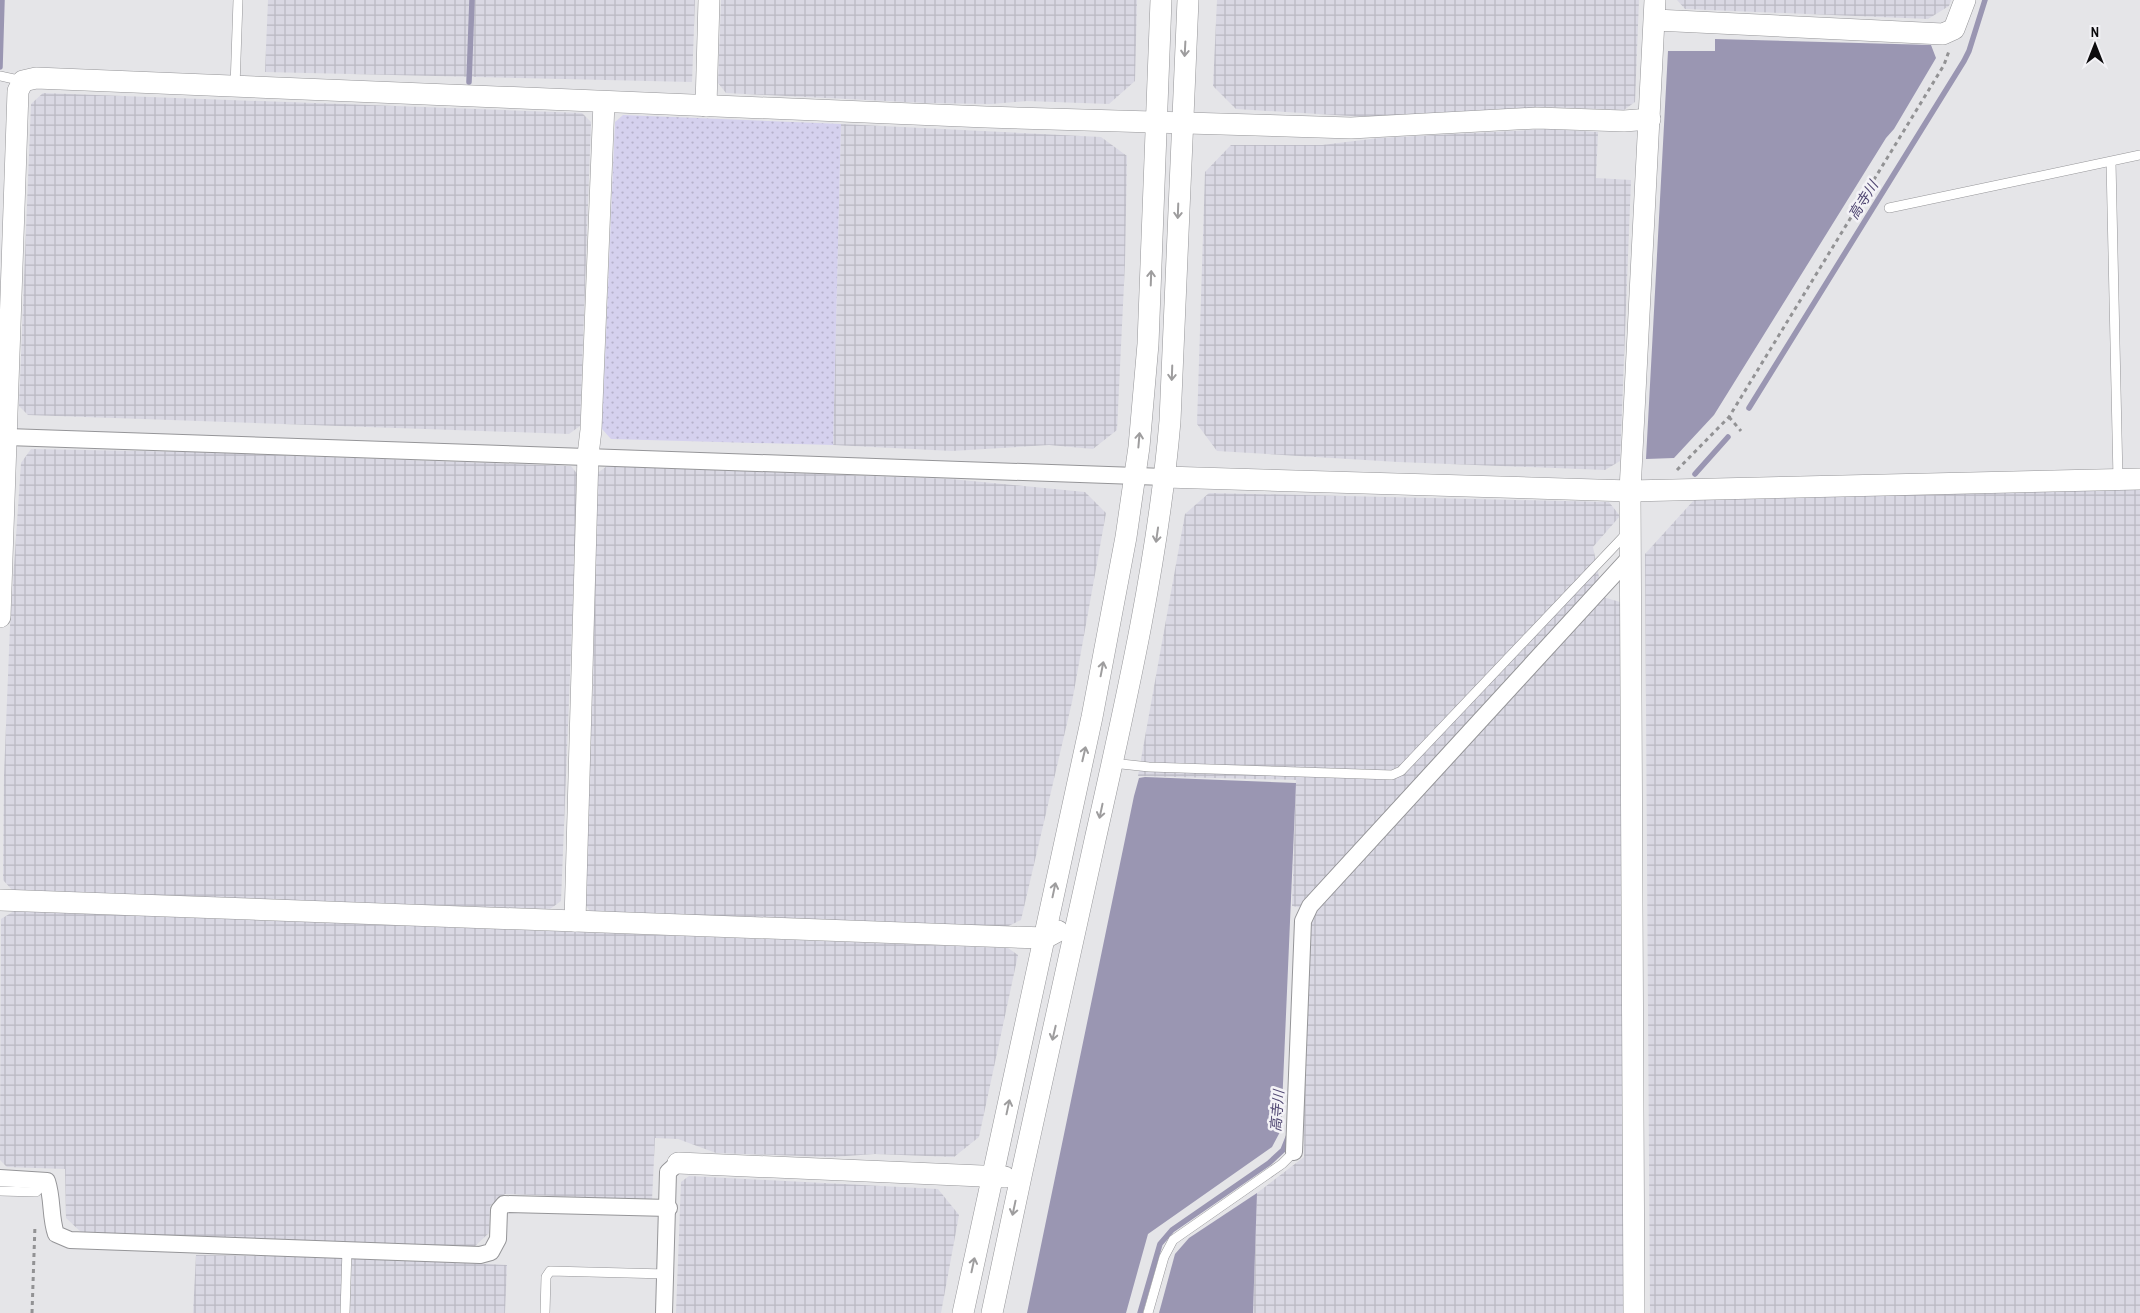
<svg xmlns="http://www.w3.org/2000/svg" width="2140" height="1313" font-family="'Archivo Narrow','Noto Sans JP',sans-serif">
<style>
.industrial{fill:url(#industrial-grid)}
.park{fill:url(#park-dots)}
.water{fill:#9a96b2}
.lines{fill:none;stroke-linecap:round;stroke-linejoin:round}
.stream{stroke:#9a96b2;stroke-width:5.5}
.service-casing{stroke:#959598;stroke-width:10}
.minor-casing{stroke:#959598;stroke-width:18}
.tertiary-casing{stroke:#959598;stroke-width:22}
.path{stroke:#929294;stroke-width:3;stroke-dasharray:4 4;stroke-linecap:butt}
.service{stroke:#fff;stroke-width:9}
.minor{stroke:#fff;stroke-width:16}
.tertiary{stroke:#fff;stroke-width:21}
.oneway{stroke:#9e9d9e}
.labels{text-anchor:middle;stroke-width:5;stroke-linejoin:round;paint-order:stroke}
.water-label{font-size:14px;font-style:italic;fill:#504772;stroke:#f3f2f6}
</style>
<defs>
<pattern id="industrial-grid" width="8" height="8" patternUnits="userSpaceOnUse" patternTransform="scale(1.25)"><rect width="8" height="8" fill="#d9d8e3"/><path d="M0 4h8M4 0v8" fill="none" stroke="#b9b8c2"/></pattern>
<pattern id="park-dots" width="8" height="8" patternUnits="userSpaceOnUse" patternTransform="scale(1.25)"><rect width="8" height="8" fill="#d5d1ee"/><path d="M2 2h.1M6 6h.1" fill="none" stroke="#b6b2cb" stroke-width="1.8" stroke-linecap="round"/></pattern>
</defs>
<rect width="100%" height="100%" fill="#e5e5e8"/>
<!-- industrial -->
<g class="industrial">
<path d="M 268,0 L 695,0 L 692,82 L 265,72 Z"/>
<path d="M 721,0 L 1137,0 L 1135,81 L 1109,104 L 1027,101 L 991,104 L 926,103 L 726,93 L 718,83 Z"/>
<path d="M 1217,0 L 1639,0 L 1635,102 L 1624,110 L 1546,107 L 1383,118 L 1236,109 L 1213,86 Z"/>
<path d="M 1677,0 L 1951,0 L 1949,6 L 1928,19 L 1685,9 Z"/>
<path d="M 43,93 L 582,113 L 591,122 L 580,426 L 569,434 L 28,415 L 19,406 L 31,104 Z"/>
<path d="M 841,124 L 1101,137 L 1127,156 L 1125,263 L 1117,430 L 1093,449 L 1049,445 L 952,451 L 833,445 Z"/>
<path d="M 1549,129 L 1598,132 L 1596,178 L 1631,180 L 1620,461 L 1605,470 L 1398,462 L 1217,451 L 1197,424 L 1205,172 L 1231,145 L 1322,145 L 1379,138 Z"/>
<path d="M 31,449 L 195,452 L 571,466 L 578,475 L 561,901 L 550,909 L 13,891 L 3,880 L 4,775 L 10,626 L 21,463 Z"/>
<path d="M 607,466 L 951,479 L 1085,492 L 1106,513 L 1072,702 L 1021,920 L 1004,928 L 591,913 L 582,899 L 593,687 L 596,474 Z"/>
<path d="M 2140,487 L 2140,1313 L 1650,1313 L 1645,554 L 1694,500 Z"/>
<path d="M 1209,493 L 1609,502 L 1620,516 L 1593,547 L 1603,597 L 1620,602 L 1625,1313 L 1253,1313 L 1257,1193 L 1304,1157 L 1304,908 L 1292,906 L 1296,780 L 1138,776 L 1185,514 Z"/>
<path d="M 14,911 L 1008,948 L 1018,955 L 979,1137 L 954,1157 L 875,1154 L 832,1157 L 716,1153 L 678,1139 L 655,1138 L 652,1200 L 505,1194 L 490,1206 L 489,1233 L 474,1247 L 82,1233 L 66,1218 L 65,1169 L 7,1167 L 0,1160 L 1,919 Z"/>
<path d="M 689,1176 L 938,1189 L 959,1215 L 941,1313 L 676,1313 L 681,1182 Z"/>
<path d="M 196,1255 L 343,1257 L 341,1313 L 193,1313 Z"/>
<path d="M 352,1258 L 507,1265 L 505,1313 L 350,1313 Z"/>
</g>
<!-- park -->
<path class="park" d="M 623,115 L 841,124 L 833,445 L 611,439 L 602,429 L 615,122 Z"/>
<!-- water -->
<g class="water">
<path d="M 1715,39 L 1931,45 L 1936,58 L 1894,129 L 1886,138 L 1714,415 L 1674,458 L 1646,459 L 1668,51 L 1715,51 Z"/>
<path d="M 1145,777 L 1296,783 L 1281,1130 L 1272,1147 L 1148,1234 L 1126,1313 L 1027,1313 L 1134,796 L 1139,778 Z"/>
<path d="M 1257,1193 L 1253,1313 L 1159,1313 L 1175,1254 L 1189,1238 Z"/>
</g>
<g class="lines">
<!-- stream -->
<g class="stream">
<path d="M 0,67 L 2,0"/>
<path d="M 469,82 L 472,0"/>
<path d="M 1749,408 L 1964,61 L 1969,51 L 1985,0"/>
<path d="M 1695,474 L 1728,437"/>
<path d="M 1140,1313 L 1160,1244 L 1172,1230 L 1269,1163 L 1283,1150 L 1289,1135"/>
</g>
<!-- service casing -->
<g class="service-casing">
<g id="service">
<path d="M 0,76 L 23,81"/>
<path d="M 235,87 L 238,0"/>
<path d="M 2111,162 L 2118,479"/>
<path d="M 1889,208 L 2140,155"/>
<path d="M 1112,763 L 1149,767 L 1392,775 L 1401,771 L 1626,534"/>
<path d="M 0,1191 L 36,1192 L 47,1181"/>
<path d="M 345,1313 L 347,1249"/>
<path d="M 545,1313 L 546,1277 L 550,1271 L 666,1274"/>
<path d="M 1148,1313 L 1164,1257 L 1173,1240 L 1282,1164 L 1294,1152"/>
</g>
</g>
<!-- minor casing -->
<g class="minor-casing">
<g id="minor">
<path d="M 7,437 L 1165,477"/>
<path d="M 1294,1152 L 1303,921 L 1310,906 L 1631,556"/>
<path d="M 0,1178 L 47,1181 C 53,1199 50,1217 56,1234 L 70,1240 L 480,1255 L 491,1252 L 498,1239 L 499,1210 L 504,1204 L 669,1208"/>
<path d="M 664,1313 L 668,1172 L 678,1163"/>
</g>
</g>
<!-- tertiary casing -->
<g class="tertiary-casing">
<g id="tertiary">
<path d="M 1655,20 L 1943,34 L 1954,29 L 1965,0"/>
<path d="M 706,106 L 709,0"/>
<path d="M 1165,477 L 1630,491 L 2140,479"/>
<path d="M 0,617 L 18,91 L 23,81 L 36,78 L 986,117 L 1351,128 L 1537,118 L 1624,121 L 1650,119"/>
<path d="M 0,900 L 1012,937 L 1045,938 L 1058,931"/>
<path d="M 575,921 L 588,455 L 591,430 L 604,102"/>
<path d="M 678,1163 L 1005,1177"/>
<path d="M 963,1313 L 1092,717 L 1126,537 L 1139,447 L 1148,344 L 1161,0"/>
<path d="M 992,1313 C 1025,1155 1060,997 1095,840 C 1126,702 1158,562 1170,421 L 1188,0"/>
<path d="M 1634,1313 L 1630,491 L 1655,0"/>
</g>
</g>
<!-- path -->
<g class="path">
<path d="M 1729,417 L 1741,431"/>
<path d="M 1677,470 L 1729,417 L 1944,65 L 1949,51"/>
<path d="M 32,1313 L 35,1225"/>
</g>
<!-- service -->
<use href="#service" class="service"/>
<!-- minor -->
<use href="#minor" class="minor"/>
<!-- tertiary -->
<use href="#tertiary" class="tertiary"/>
</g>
<!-- one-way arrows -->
<defs><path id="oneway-shaft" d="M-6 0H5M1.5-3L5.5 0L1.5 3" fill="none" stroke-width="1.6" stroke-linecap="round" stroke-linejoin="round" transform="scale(1.25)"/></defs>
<g class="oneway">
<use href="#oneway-shaft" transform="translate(1185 49) rotate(93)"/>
<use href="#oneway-shaft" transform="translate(1178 211) rotate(92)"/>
<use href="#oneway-shaft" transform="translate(1151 278) rotate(-88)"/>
<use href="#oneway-shaft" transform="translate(1172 373) rotate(92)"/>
<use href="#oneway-shaft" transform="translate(1139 440) rotate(-85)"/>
<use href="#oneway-shaft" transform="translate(1157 535) rotate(98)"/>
<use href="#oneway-shaft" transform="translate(1102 669) rotate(-79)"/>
<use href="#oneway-shaft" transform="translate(1084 754) rotate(-77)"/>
<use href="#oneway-shaft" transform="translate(1101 811) rotate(102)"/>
<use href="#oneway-shaft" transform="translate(1054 890) rotate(-78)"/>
<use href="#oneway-shaft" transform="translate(1054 1033) rotate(103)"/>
<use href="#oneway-shaft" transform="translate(1008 1107) rotate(-78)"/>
<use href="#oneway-shaft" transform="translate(1014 1208) rotate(102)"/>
<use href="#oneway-shaft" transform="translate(973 1265) rotate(-78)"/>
</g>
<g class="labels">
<!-- water labels -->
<g class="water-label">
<text transform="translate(1863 200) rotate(-58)" y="5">高寺川</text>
<text transform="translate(1277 1111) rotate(-85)" y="5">高寺川</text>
</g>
</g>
<!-- north arrow -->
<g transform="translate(2095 45)" stroke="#f3f2f6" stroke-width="4" paint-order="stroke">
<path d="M0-4L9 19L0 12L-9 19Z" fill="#0c0b0d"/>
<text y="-8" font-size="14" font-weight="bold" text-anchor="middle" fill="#0c0b0d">N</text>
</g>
</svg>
